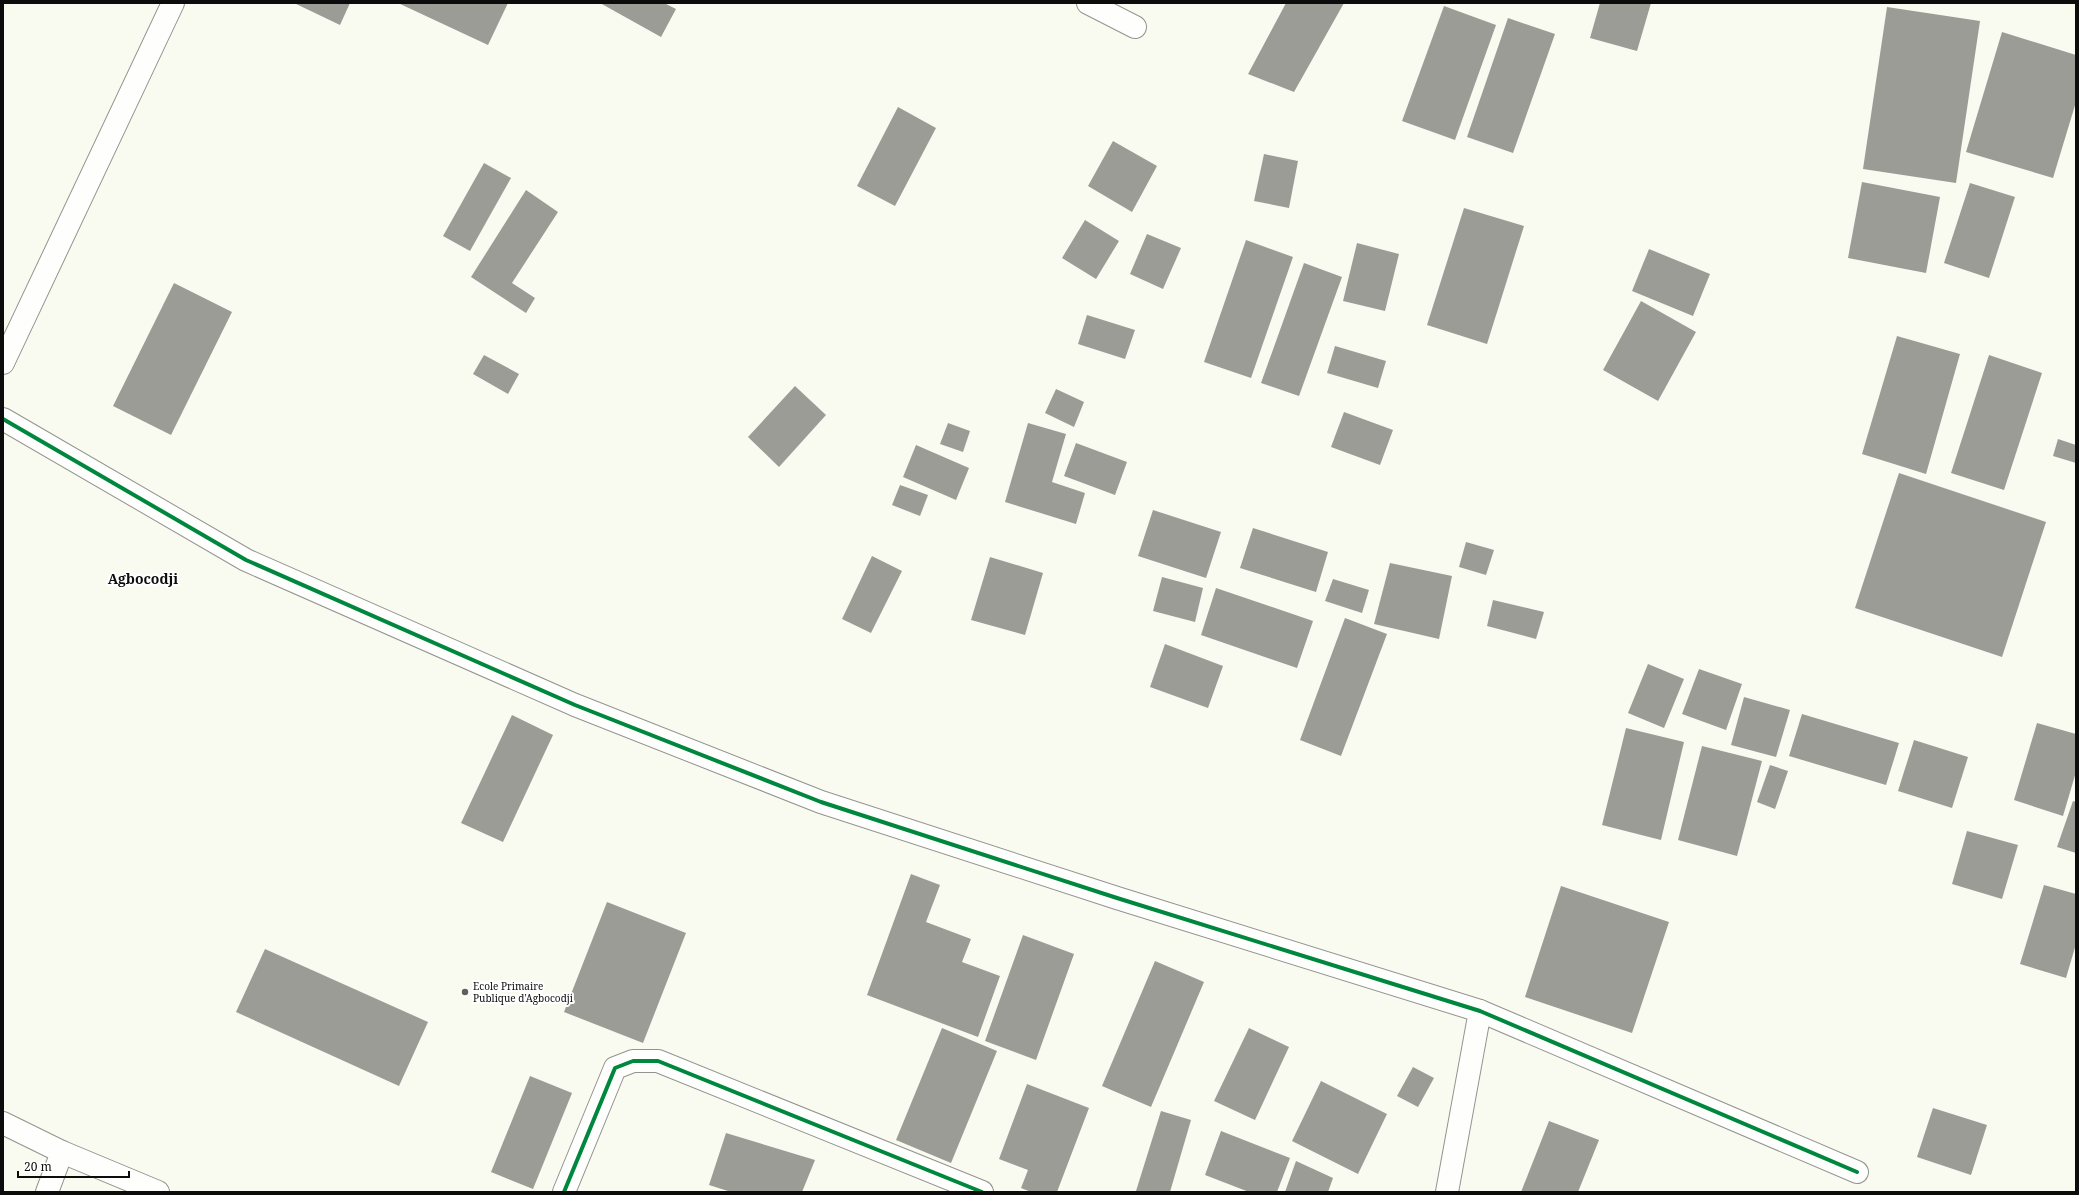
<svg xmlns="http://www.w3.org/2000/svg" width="2079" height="1195" font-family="'Noto Serif',serif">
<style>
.building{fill:#9c9c96}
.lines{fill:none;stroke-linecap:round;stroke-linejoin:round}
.minor-casing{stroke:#93948f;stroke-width:24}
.minor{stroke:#fefefd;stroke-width:22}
.cycleway-casing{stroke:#fff;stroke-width:6}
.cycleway{stroke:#00873e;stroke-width:4}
.poi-dot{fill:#5f605c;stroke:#fff;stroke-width:1.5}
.labels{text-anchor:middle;stroke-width:4;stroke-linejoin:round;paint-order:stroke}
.poi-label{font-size:10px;fill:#0c0c0c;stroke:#fff;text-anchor:start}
.district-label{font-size:14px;font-weight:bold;fill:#0c0c0c;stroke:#fff}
</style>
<rect width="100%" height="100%" fill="#fafbf0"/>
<!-- building -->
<g class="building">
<path d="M 294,3 L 350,3 L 340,25 Z"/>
<path d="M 398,3 L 508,3 L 488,45 Z"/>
<path d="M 600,3 L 664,3 L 676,9 L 661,37 Z"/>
<path d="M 1286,3 L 1344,3 L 1294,92 L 1248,74 Z"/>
<path d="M 1600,3 L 1651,3 L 1637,51 L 1590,38 Z"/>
<path d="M 1444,6 L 1496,25 L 1455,140 L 1402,121 Z"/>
<path d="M 1887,7 L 1980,21 L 1956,183 L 1863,169 Z"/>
<path d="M 1508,18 L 1555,34 L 1513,153 L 1467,137 Z"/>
<path d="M 2002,32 L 2076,55 L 2076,102 L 2053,178 L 1966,152 Z"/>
<path d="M 898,107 L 936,128 L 895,206 L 857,186 Z"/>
<path d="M 1113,141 L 1157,166 L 1132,212 L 1088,186 Z"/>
<path d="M 1264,154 L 1298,161 L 1289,208 L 1254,201 Z"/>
<path d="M 484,163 L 511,178 L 470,251 L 443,236 Z"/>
<path d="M 1862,182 L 1940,197 L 1926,273 L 1848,258 Z"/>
<path d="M 1970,183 L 2015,197 L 1989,278 L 1944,263 Z"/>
<path d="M 526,190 L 558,212 L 512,283 L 535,298 L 526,313 L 471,277 Z"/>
<path d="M 1464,208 L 1524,226 L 1487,344 L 1427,325 Z"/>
<path d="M 1085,220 L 1119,241 L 1096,279 L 1062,258 Z"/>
<path d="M 1147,234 L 1181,248 L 1163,289 L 1130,274 Z"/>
<path d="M 1246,240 L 1293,257 L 1251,378 L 1204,362 Z"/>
<path d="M 1357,243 L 1399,254 L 1385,311 L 1343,301 Z"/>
<path d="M 1649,249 L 1710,274 L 1693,316 L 1632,291 Z"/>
<path d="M 1304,263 L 1342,277 L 1299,396 L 1261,383 Z"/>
<path d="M 174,283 L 232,312 L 171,435 L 113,406 Z"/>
<path d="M 1641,301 L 1696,332 L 1658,401 L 1603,370 Z"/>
<path d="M 1087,315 L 1135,330 L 1125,359 L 1078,344 Z"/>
<path d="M 1897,336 L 1960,354 L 1926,474 L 1862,454 Z"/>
<path d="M 1335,346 L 1386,361 L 1378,388 L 1327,373 Z"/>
<path d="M 484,355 L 519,374 L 508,394 L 473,374 Z"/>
<path d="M 1989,355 L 2042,373 L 2004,490 L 1951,473 Z"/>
<path d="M 795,386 L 826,415 L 779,467 L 748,437 Z"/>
<path d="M 1056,389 L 1084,402 L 1074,427 L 1045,413 Z"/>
<path d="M 1344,412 L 1393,430 L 1380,465 L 1331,447 Z"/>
<path d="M 948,423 L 970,431 L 963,452 L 940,444 Z"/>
<path d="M 1028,423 L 1066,434 L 1052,482 L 1085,493 L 1076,524 L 1005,502 Z"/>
<path d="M 2058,439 L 2076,445 L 2076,463 L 2053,456 Z"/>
<path d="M 1076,443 L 1127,462 L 1115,495 L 1064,476 Z"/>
<path d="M 916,445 L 969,468 L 956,500 L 903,477 Z"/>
<path d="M 1899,473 L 2046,522 L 2002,657 L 1855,608 Z"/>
<path d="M 900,485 L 928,495 L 920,516 L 892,505 Z"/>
<path d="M 1153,510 L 1221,532 L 1206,578 L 1138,556 Z"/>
<path d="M 1253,528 L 1328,552 L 1316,592 L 1240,568 Z"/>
<path d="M 1466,542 L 1494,550 L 1486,575 L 1459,567 Z"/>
<path d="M 872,556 L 902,571 L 871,633 L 842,619 Z"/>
<path d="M 990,557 L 1043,573 L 1025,635 L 971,620 Z"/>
<path d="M 1390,563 L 1452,576 L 1439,639 L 1374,624 Z"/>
<path d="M 1162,577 L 1203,588 L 1195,622 L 1153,611 Z"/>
<path d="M 1333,579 L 1369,590 L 1362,613 L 1325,601 Z"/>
<path d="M 1216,588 L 1313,621 L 1297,668 L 1201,635 Z"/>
<path d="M 1493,600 L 1544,612 L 1536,639 L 1487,626 Z"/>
<path d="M 1345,618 L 1387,634 L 1341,756 L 1300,740 Z"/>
<path d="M 1165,644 L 1223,666 L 1208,708 L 1150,687 Z"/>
<path d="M 1648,664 L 1684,679 L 1664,728 L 1628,713 Z"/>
<path d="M 1699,669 L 1742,684 L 1726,730 L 1682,714 Z"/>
<path d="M 1744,697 L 1790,710 L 1776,757 L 1731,745 Z"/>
<path d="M 1802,714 L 1899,743 L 1886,785 L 1789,756 Z"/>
<path d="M 512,715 L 553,735 L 503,842 L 461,823 Z"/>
<path d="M 2037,723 L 2076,734 L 2076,772 L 2063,816 L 2014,800 Z"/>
<path d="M 1626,728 L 1684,742 L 1661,840 L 1602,825 Z"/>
<path d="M 1914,740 L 1968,757 L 1952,808 L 1898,791 Z"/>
<path d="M 1702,746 L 1762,761 L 1737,856 L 1678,840 Z"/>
<path d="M 1770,765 L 1788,771 L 1775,809 L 1757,802 Z"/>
<path d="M 2073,801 L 2076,802 L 2076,853 L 2057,847 Z"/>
<path d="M 1967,831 L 2018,845 L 2002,899 L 1952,884 Z"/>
<path d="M 911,874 L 940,885 L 926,922 L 971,939 L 962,962 L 1000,976 L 978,1037 L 867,995 Z"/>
<path d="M 2044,885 L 2076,894 L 2076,944 L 2066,978 L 2020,964 Z"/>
<path d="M 1561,886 L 1669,922 L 1632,1033 L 1525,997 Z"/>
<path d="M 607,902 L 686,933 L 643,1043 L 564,1012 Z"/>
<path d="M 1023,935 L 1074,954 L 1036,1060 L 985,1041 Z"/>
<path d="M 265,949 L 428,1022 L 399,1086 L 236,1012 Z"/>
<path d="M 1155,961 L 1204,982 L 1151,1107 L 1102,1086 Z"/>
<path d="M 942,1028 L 997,1051 L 951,1163 L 896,1140 Z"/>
<path d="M 1249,1028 L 1289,1047 L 1255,1120 L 1214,1101 Z"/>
<path d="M 1413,1067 L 1434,1078 L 1418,1107 L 1397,1096 Z"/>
<path d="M 530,1076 L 572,1093 L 533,1189 L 491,1172 Z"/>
<path d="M 1321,1081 L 1387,1114 L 1358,1174 L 1292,1141 Z"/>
<path d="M 1027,1084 L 1089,1108 L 1057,1192 L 1031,1192 L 1021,1188 L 1028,1170 L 999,1159 Z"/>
<path d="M 1933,1108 L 1987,1125 L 1971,1175 L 1917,1157 Z"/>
<path d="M 1161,1111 L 1191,1120 L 1170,1192 L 1138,1192 L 1136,1191 Z"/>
<path d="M 1549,1121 L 1599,1140 L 1578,1192 L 1521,1192 Z"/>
<path d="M 1221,1131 L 1290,1158 L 1277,1192 L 1249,1192 L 1205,1175 Z"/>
<path d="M 726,1133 L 815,1160 L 802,1192 L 731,1192 L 709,1185 Z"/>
<path d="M 1296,1161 L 1333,1178 L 1328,1192 L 1285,1192 Z"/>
</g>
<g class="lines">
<!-- minor casing -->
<g class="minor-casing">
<g id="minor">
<path d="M 1088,3 L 1135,27"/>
<path d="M 3,363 L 173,3"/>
<path d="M 3,419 L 246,560 L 575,705 L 821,802 L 1117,898 L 1480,1011 L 1857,1172"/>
<path d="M 3,1123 L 62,1152 L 158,1192"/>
<path d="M 47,1192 L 62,1152"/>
<path d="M 564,1192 L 615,1068 L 633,1061 L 658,1061 L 982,1192"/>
<path d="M 1447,1192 L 1480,1011"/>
</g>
</g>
<!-- minor -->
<use href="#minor" class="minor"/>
<!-- cycleway casing -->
<g class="cycleway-casing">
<g id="cycleway">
<path d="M 3,419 L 246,560 L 575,705 L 821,802 L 1117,898 L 1480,1011 L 1857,1172"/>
<path d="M 564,1192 L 615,1068 L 633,1061 L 658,1061 L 982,1192"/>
</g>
</g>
<!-- cycleway -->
<use href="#cycleway" class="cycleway"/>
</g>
<!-- markers -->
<circle class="poi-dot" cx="465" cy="992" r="4"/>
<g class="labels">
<!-- poi labels -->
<g class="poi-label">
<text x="473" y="990">Ecole Primaire<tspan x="473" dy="12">Publique d'Agbocodji</tspan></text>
</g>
<!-- district labels -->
<g class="district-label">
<text x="143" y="584">Agbocodji</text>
</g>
</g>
<!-- border -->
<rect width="2079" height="1195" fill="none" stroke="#0c0c0c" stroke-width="8"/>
<!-- scale -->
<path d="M18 1171v6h111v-6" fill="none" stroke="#0c0c0c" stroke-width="2"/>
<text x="24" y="1171" font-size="12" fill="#0c0c0c" stroke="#ffffff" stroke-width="3" paint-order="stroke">20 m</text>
</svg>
